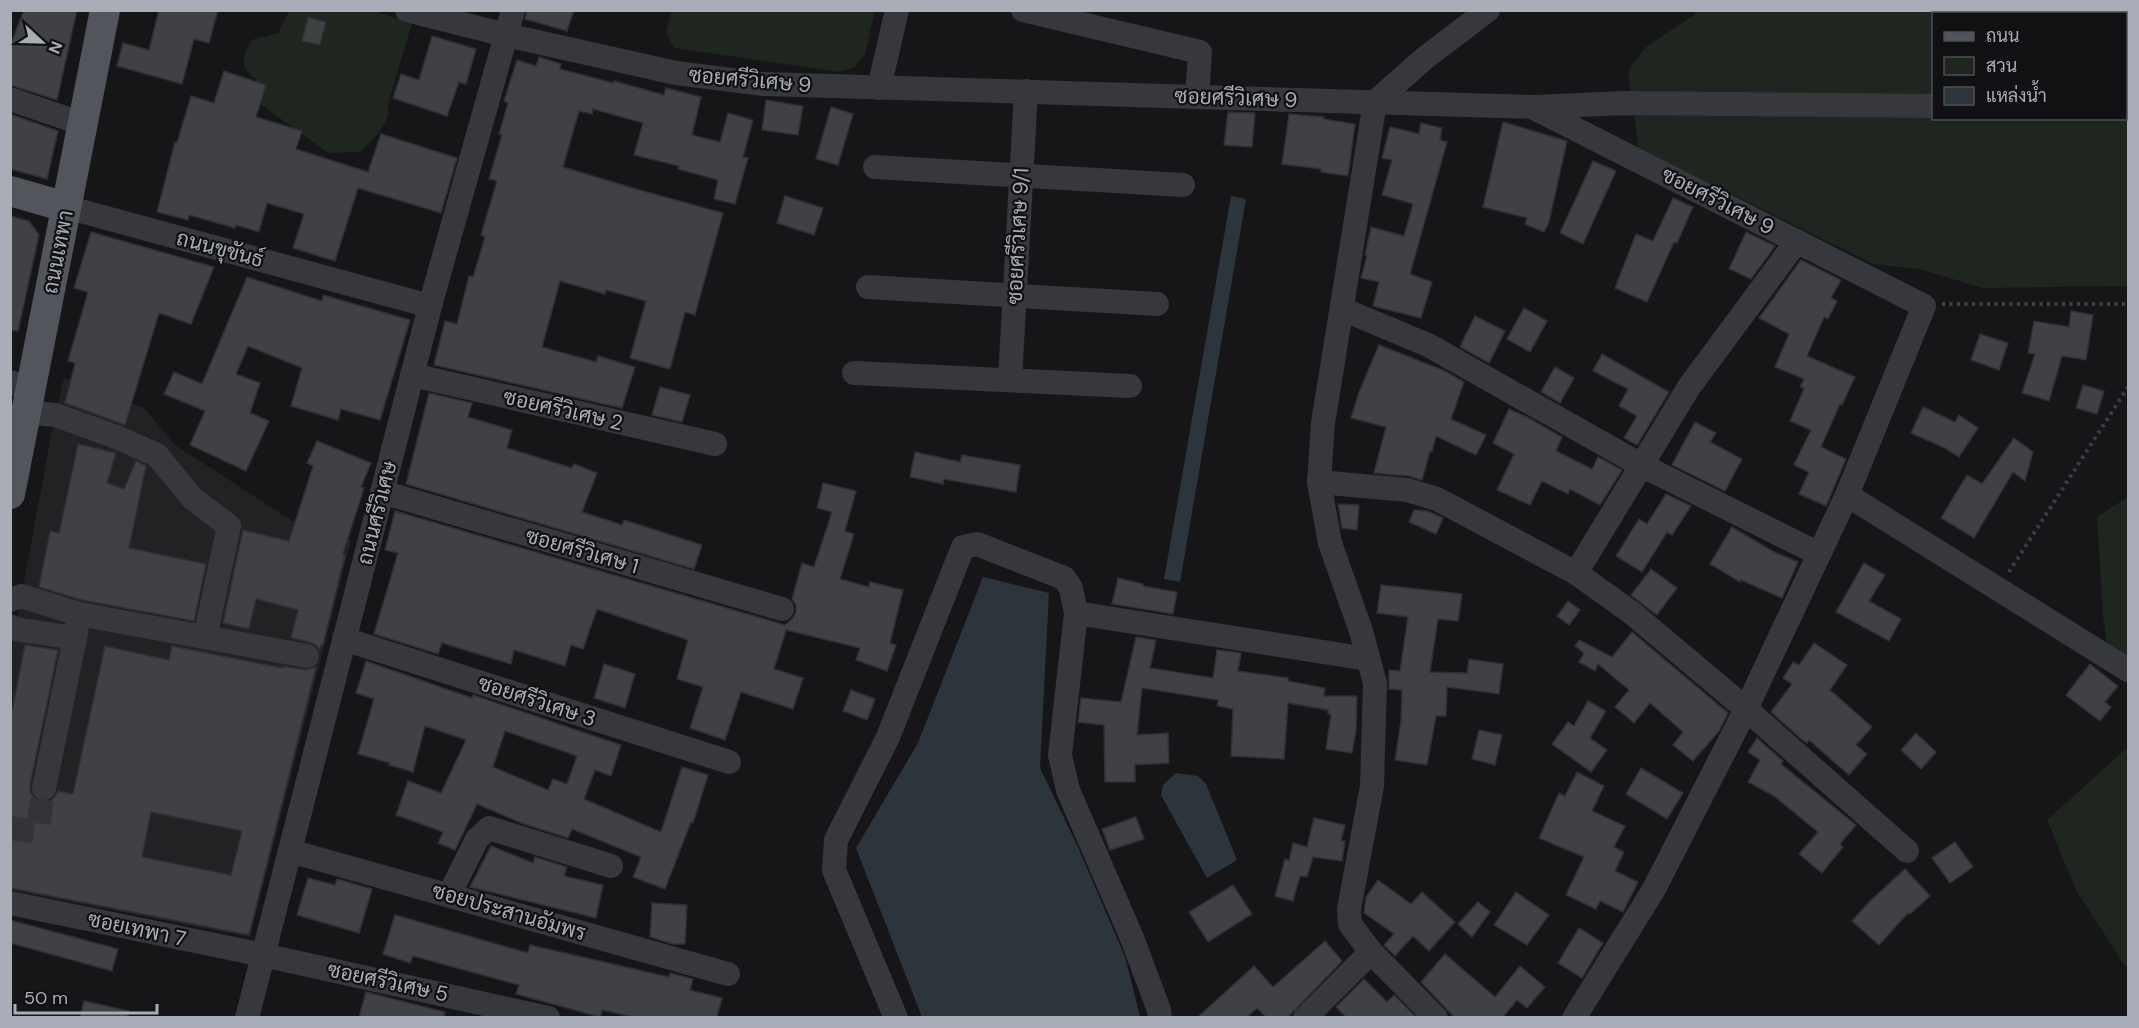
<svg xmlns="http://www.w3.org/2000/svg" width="2139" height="1028" font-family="'DM Sans',Sarabun,sans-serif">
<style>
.built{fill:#222225}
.green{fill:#1e261f;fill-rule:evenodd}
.water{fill:#2c353c}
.building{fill:#404145;stroke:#303034;stroke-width:1.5;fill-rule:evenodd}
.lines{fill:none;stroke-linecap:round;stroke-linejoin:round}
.minor-tunnel{stroke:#333438;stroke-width:24;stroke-dasharray:24 12;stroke-linecap:butt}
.path{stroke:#3d3f44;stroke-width:4;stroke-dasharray:3 4.5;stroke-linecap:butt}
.minor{stroke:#37383d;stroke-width:24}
.major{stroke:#53555c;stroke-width:30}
.labels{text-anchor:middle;stroke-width:4.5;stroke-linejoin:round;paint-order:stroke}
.street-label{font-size:21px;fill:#a8adb8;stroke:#111113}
</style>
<rect width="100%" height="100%" fill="#161618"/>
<!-- built -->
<path class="built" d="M 64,378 L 144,408 L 175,445 L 292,521 L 351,540 L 250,937 L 11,890 L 11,651 L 55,415 Z"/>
<!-- green -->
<g class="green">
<path d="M 339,10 L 374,11 L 412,23 L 388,104 C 391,125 374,137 361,152 L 328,153 L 259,103 L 256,79 C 237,65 243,59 251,40 L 278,33 L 289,11 Z"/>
<path d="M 671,11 L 672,10 L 875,11 L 865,54 L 855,67 L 839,72 L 674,48 L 666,33 Z"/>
<path d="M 1693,11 L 2128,11 L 2128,286 L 1983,288 L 1919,269 L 1873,264 L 1711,184 L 1639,151 L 1628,71 L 1646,47 L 1695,14 ZM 1934,14 L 2126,14 L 2126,118 L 1934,118 Z"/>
<path d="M 2128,497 L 2128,658 L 2107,643 L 2103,617 L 2097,517 Z"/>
<path d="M 2128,747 L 2128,965 L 2126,967 L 2077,892 L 2047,820 Z"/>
</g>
<!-- water -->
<g class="water">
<path d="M 1231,196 L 1246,199 L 1180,582 L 1164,579 Z"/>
<path d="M 983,577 L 1049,593 L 1040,768 L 1077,845 L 1125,957 L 1140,1016 L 1138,1017 L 922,1017 L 856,848 L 918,743 Z"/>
<path d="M 1176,773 L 1198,776 L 1206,784 L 1237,860 L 1207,878 L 1161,795 L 1163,785 Z"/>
</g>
<!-- building -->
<g class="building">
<path d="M 24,10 L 77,10 L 57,100 L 10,85 L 10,46 Z"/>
<path d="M 159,10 L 218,10 L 209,43 L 194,39 L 182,84 L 117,66 L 123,43 L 149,50 Z"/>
<path d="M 527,10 L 574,10 L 567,31 L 525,19 Z"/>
<path d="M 308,17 L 326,22 L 320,45 L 302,41 Z"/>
<path d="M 432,36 L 476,49 L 466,84 L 459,82 L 447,116 L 393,98 L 401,74 L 419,80 Z"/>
<path d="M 539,57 L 561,64 L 560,69 L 613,83 L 614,81 L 664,95 L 666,88 L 701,97 L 692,135 L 720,142 L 728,113 L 753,120 L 743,157 L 748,158 L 735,204 L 714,199 L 718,180 L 678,169 L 679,166 L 634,155 L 643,123 L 593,109 L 592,114 L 579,111 L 563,167 L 636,189 L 723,213 L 695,315 L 685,312 L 670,369 L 630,358 L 646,301 L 606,290 L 605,294 L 560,281 L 542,347 L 596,362 L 598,356 L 635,367 L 622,408 L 434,365 L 445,321 L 457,324 L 469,276 L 473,277 L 485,237 L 481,235 L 497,181 L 489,179 L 502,135 L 499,134 L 508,103 L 504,101 L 517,60 L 536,66 Z"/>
<path d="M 224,71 L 266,85 L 256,117 L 302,131 L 296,149 L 368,172 L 381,134 L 457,158 L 441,213 L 358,188 L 335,261 L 293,248 L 304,214 L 267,203 L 259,232 L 236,225 L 235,228 L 189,215 L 188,220 L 157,212 L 175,142 L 177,143 L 191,96 L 214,103 Z"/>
<path d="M 766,100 L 803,106 L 798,135 L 762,130 Z"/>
<path d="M 831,107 L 853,114 L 838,165 L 816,159 Z"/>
<path d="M 1228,112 L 1255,113 L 1252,147 L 1224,145 Z"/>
<path d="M 10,114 L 58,131 L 47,179 L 10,169 Z"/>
<path d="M 1289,114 L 1324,117 L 1324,119 L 1355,124 L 1348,176 L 1321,172 L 1321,169 L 1282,164 Z"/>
<path d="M 1503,122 L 1567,141 L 1549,222 L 1544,232 L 1525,224 L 1527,218 L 1483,207 Z"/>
<path d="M 1421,123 L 1442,128 L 1440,140 L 1447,142 L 1410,274 L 1432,282 L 1421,318 L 1373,306 L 1379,282 L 1361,278 L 1367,256 L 1365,255 L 1371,227 L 1404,236 L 1413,204 L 1382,195 L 1392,160 L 1382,158 L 1390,127 L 1419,134 Z"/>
<path d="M 1593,161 L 1616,171 L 1583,244 L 1560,233 Z"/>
<path d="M 785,196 L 823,208 L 814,235 L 777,223 Z"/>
<path d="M 1673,198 L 1693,207 L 1677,243 L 1674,242 L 1647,302 L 1615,288 L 1636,234 L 1653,241 Z"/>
<path d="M 10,216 L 29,221 L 39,235 L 18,331 L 10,330 Z"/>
<path d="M 91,232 L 214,267 L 191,324 L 159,313 L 125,425 L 65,403 L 75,363 L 68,361 L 88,292 L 74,288 Z"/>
<path d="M 1746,232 L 1775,246 L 1751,279 L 1729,269 Z"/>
<path d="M 1801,260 L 1841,280 L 1831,298 L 1837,301 L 1828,319 L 1824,317 L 1807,356 L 1855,377 L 1842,405 L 1840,404 L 1821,447 L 1846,459 L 1826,506 L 1799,494 L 1809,472 L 1794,465 L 1811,430 L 1790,421 L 1804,388 L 1800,387 L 1804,379 L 1775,367 L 1789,334 L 1759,318 Z"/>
<path d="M 247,277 L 322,301 L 323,295 L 410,320 L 380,420 L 341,409 L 338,420 L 291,406 L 302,368 L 248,346 L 236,374 L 260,383 L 250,413 L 269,421 L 246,471 L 190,445 L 205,411 L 164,394 L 174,372 L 202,384 Z"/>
<path d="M 1524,308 L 1547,321 L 1530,352 L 1507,339 Z"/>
<path d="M 2071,311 L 2093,315 L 2086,360 L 2062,356 L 2049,401 L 2022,393 L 2035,354 L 2028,353 L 2034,321 L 2069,327 Z"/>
<path d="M 1475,316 L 1505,331 L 1489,363 L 1460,347 Z"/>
<path d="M 1980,334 L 2008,343 L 1999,370 L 1971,360 Z"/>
<path d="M 1379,345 L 1445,371 L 1464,382 L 1451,419 L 1486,435 L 1476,455 L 1436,436 L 1432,452 L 1430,451 L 1422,480 L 1409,476 L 1374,473 L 1386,427 L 1351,418 L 1359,392 Z"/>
<path d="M 1602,354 L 1669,392 L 1637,445 L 1624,438 L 1637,416 L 1619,406 L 1628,389 L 1593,371 Z"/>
<path d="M 1555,367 L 1574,378 L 1560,403 L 1541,392 Z"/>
<path d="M 2083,385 L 2104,391 L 2097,414 L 2076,408 Z"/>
<path d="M 660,387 L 690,395 L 682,422 L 652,415 Z"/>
<path d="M 429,393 L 472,403 L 468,417 L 512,430 L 507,448 L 572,468 L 574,464 L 597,473 L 582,512 L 622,525 L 624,520 L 702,545 L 694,569 L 406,484 Z"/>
<path d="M 1923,407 L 1955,422 L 1959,415 L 1978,428 L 1959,457 L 1945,448 L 1911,433 Z"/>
<path d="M 1509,409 L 1527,417 L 1562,437 L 1556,451 L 1592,469 L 1598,457 L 1622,470 L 1600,505 L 1570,489 L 1568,494 L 1542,481 L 1530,505 L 1497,490 L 1514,454 L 1493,443 Z"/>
<path d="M 1695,422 L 1716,433 L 1710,442 L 1742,459 L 1725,491 L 1672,465 Z"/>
<path d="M 2014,438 L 2033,452 L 2025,481 L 2013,472 L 1974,538 L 1941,518 L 1967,475 L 1982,484 Z"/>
<path d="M 317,441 L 371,463 L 361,487 L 364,488 L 343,554 L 345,555 L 323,645 L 321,645 L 320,650 L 316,645 L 310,642 L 291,638 L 298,610 L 256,599 L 249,629 L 223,623 L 243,530 L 289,541 L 313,466 L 307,463 Z"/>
<path d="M 78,444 L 116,453 L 107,483 L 124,489 L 136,461 L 146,466 L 129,548 L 206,564 L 194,621 L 82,600 L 39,587 L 50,531 L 59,533 Z"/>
<path d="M 915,452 L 960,462 L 962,455 L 1020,465 L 1016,492 L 944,479 L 943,484 L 910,477 Z"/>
<path d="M 823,483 L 856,491 L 845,531 L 854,534 L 840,579 L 869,587 L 870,582 L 903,590 L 890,643 L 896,645 L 887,671 L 856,660 L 860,648 L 786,630 L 774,669 L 803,678 L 793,709 L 741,692 L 725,740 L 690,728 L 703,687 L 677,679 L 688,640 L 597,609 L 583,649 L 571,645 L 565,666 L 514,650 L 511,664 L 442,643 L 438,654 L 374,634 L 398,553 L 385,550 L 395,511 L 785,625 L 792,619 L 796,612 L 796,605 L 792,599 L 802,563 L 814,567 L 832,512 L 817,508 Z"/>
<path d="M 1666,494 L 1691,506 L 1672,535 L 1667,532 L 1642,572 L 1616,556 L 1639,519 L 1647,524 Z"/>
<path d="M 1338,504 L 1359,505 L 1357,530 L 1342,528 Z"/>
<path d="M 1414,510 L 1427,511 L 1443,518 L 1436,534 L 1409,522 Z"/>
<path d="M 1732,527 L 1774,552 L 1798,562 L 1782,598 L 1741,580 L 1740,582 L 1710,564 Z"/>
<path d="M 1864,563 L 1885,575 L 1869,601 L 1901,619 L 1889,641 L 1836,612 Z"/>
<path d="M 1651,569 L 1677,588 L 1657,615 L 1631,595 Z"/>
<path d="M 1118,578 L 1143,584 L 1143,586 L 1177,592 L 1173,614 L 1112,604 Z"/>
<path d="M 1381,585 L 1462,594 L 1458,621 L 1438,619 L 1430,672 L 1467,673 L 1469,659 L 1503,664 L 1499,694 L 1447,687 L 1446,716 L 1436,716 L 1427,765 L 1395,760 L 1401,721 L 1402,690 L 1389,689 L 1389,670 L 1400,671 L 1408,617 L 1377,613 Z"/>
<path d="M 1568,601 L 1580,610 L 1569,625 L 1557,616 Z"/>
<path d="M 1632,632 L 1728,713 L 1719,731 L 1693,761 L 1673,745 L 1683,732 L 1650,703 L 1634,723 L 1615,707 L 1629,690 L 1598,664 L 1595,671 L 1579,662 L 1584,653 L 1575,646 L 1579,640 L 1612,657 Z"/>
<path d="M 1136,637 L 1156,640 L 1150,668 L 1213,678 L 1217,650 L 1241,653 L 1238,671 L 1288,678 L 1288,681 L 1325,688 L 1324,696 L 1357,696 L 1356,731 L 1352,753 L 1326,749 L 1331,714 L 1328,714 L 1328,710 L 1288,703 L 1284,759 L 1231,756 L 1233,709 L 1217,706 L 1218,700 L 1142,688 L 1137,735 L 1168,733 L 1169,763 L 1135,765 L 1135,782 L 1105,782 L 1104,725 L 1078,722 L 1081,698 L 1121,702 Z"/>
<path d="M 1814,643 L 1847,665 L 1830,690 L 1872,727 L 1856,745 L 1867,754 L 1849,775 L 1809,740 L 1807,743 L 1799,737 L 1771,712 L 1792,684 L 1783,678 L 1793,662 L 1799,665 Z"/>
<path d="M 25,645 L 58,650 L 30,785 L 30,792 L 34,798 L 42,802 L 48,802 L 54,798 L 58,791 L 73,794 L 105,646 L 169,660 L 172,646 L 283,668 L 283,666 L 305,670 L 316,667 L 249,935 L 10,888 L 10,721 ZM 151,812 L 242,831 L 231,875 L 142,857 Z"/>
<path d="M 366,661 L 472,698 L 473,695 L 621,745 L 611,776 L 595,770 L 584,799 L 661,832 L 682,767 L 708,775 L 693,823 L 691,822 L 665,889 L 633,877 L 641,857 L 572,829 L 568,838 L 524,824 L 477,804 L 455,850 L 438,843 L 443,832 L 396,815 L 408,781 L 441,793 L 466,740 L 425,726 L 413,772 L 389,765 L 390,763 L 358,754 L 374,699 L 356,693 ZM 505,731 L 577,756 L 567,784 L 553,779 L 548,790 L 493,767 Z"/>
<path d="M 604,664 L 635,674 L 625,708 L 594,698 Z"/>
<path d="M 2090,664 L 2118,686 L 2105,702 L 2111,707 L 2100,721 L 2066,695 Z"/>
<path d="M 851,690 L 875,699 L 867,720 L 843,711 Z"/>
<path d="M 1588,701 L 1606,711 L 1590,738 L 1607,750 L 1591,772 L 1552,744 L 1568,722 L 1574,726 Z"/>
<path d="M 1479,730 L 1502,735 L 1495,765 L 1472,759 Z"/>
<path d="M 1916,733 L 1936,752 L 1921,769 L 1901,750 Z"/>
<path d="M 1757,738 L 1783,761 L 1781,764 L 1856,825 L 1840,844 L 1843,847 L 1822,873 L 1799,854 L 1818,832 L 1774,796 L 1748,782 L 1760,760 L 1748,752 Z"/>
<path d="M 1641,768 L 1683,793 L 1667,819 L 1626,794 Z"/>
<path d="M 1577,772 L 1604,786 L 1592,811 L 1625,826 L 1614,847 L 1624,852 L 1615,871 L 1638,882 L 1623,912 L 1600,901 L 1596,909 L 1566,895 L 1584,857 L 1539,838 L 1559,793 L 1565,796 Z"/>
<path d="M 1136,817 L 1144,839 L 1110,850 L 1102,829 Z"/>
<path d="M 1314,818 L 1345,825 L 1341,841 L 1345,841 L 1342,861 L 1313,857 L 1307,877 L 1300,876 L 1293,901 L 1275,896 L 1285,859 L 1289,861 L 1293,843 L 1307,847 Z"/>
<path d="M 1955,842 L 1973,867 L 1950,883 L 1932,858 Z"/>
<path d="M 491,846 L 533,863 L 535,857 L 567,867 L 564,876 L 603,885 L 596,918 L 470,887 Z"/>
<path d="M 1905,869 L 1930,896 L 1910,914 L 1908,913 L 1879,945 L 1852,921 L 1869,902 Z"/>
<path d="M 308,878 L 335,885 L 337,879 L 372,889 L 359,933 L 297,915 Z"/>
<path d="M 1378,880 L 1411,904 L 1422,892 L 1455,922 L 1429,951 L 1413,936 L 1395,956 L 1384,945 L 1394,934 L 1364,913 L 1366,897 Z"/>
<path d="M 1233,885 L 1252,914 L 1208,942 L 1189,912 Z"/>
<path d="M 1516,892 L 1549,915 L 1527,945 L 1494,925 Z"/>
<path d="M 1478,902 L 1490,912 L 1472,937 L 1458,924 Z"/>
<path d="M 652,903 L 687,905 L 685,944 L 673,944 L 650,937 Z"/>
<path d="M 395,915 L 528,953 L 530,945 L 669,977 L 670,973 L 693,979 L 690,990 L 722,998 L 717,1017 L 633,1017 L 602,1010 L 600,1017 L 516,994 L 519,985 L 413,956 L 410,963 L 383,954 Z"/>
<path d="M 10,920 L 118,949 L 112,971 L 10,943 Z"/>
<path d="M 1579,928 L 1603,943 L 1582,978 L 1558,963 Z"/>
<path d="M 1325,941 L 1342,961 L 1288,1017 L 1266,1017 L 1257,1008 L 1247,1017 L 1198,1017 L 1254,966 L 1273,987 Z"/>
<path d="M 1445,954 L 1495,997 L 1520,966 L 1545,987 L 1527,1008 L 1517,1000 L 1503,1017 L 1454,1017 L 1421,982 Z"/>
<path d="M 1364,979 L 1387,1002 L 1394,995 L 1416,1017 L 1346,1017 L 1336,1007 Z"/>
<path d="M 366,992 L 445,1012 L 444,1017 L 359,1017 Z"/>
<path d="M 84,1001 L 129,1011 L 128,1017 L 80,1017 Z"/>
</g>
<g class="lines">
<!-- minor-tunnel -->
<path class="minor-tunnel" d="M 10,828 L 37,832 L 44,788"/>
<!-- path -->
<g class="path">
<path d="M 1942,304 L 2128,304"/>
<path d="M 2009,572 L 2128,387"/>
</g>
<!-- minor -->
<g class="minor">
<path d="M 407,10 L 506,35 L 676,73 L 764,84 L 1532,107 L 1924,306 L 1847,495 L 1746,709 L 1654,889 L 1574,1018"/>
<path d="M 1023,10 L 1200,52 L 1197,97"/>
<path d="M 2126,50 L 2128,44"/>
<path d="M 879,88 L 897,10"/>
<path d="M 10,99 L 83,124"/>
<path d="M 1534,107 L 1624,103 L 1934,106"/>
<path d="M 875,167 L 1183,185"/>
<path d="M 66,207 L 430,306"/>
<path d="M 868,287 L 1157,304"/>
<path d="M 1342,309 L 1428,345 L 1641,465 L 1819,554"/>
<path d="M 854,373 L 1130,386"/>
<path d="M 412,375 L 715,444"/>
<path d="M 1010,380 L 1026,91"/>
<path d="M 10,382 L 31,389"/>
<path d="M 26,412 L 55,415 L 114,436 L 157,455 L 192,498 L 229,526 L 205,637"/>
<path d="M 1319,482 L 1407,490 L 1437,499 L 1576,573 L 1632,613 L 1746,709 L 1907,851"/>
<path d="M 382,492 L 782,609"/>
<path d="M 1847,495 L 2128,670"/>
<path d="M 1576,573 L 1689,387 L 1797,241"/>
<path d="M 10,600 L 21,596 L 79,614 L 75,638 L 15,629 L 10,626"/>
<path d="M 1076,613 L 1368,659"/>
<path d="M 79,614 L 307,656"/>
<path d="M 344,639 L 729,762"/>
<path d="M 44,788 L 75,638"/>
<path d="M 290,851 L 728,974"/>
<path d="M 449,895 L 477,839 L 489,828 L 611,866"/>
<path d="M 10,903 L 263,955 L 548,1018"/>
<path d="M 247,1018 L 430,306 L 513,10"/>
<path d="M 896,1018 L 834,870 L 836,840 L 888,737 L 963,547 L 977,544 L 1064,578 L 1071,588 L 1076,613 L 1060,755 L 1068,790 L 1132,938 L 1159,1010 L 1160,1018"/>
<path d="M 1305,1018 L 1371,952"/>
<path d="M 1436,1018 L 1371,952 L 1350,924 L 1349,909 L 1372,786 L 1375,683 L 1361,631 L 1330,543 L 1319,482 L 1323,423 L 1375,102 L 1425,58 L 1488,10"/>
</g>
<!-- major -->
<g class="major">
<path d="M 10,191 L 66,207"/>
<path d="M 10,494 L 105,10"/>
</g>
</g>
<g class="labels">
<!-- street labels -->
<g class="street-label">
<text transform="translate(750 80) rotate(5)" y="7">ซอยศรีวิเศษ 9</text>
<text transform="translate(1236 98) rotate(2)" y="7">ซอยศรีวิเศษ 9</text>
<text transform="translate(1718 201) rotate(27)" y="7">ซอยศรีวิเศษ 9</text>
<text transform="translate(1018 236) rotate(-87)" y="7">ซอยศรีวิเศษ 9/1</text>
<text transform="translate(220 249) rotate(15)" y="7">ถนนขุขันธ์</text>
<text transform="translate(58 252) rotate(-79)" y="7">ถนนเทพา</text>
<text transform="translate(563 410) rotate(13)" y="7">ซอยศรีวิเศษ 2</text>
<text transform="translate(377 513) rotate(-76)" y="7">ถนนศรีวิเศษ</text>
<text transform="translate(582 551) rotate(16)" y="7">ซอยศรีวิเศษ 1</text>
<text transform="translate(537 701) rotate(18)" y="7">ซอยศรีวิเศษ 3</text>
<text transform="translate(509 912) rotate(16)" y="7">ซอยประสานอัมพร</text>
<text transform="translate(137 929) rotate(12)" y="7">ซอยเทพา 7</text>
<text transform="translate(388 982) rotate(12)" y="7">ซอยศรีวิเศษ 5</text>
</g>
</g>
<!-- border -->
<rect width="2139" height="1028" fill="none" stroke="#a8adb8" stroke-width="24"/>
<!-- legend -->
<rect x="1932" y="12" width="195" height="108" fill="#111113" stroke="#4d4f55" stroke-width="1.5"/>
<rect x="1944" y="32" width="30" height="9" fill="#53555c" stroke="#4d4f55" stroke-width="1.5"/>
<text x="1986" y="42" font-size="18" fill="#a8adb8">ถนน</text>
<rect x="1944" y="57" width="30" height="18" fill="#1e261f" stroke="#4d4f55" stroke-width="1.5"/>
<text x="1986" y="72" font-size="18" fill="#a8adb8">สวน</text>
<rect x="1944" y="87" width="30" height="18" fill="#2c353c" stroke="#4d4f55" stroke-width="1.5"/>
<text x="1986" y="102" font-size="18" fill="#a8adb8">แหล่งน้ำ</text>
<!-- north arrow -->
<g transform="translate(42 42) rotate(112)" stroke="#111113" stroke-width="4.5" paint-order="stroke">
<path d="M0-4.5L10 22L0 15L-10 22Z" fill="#a8adb8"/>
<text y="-9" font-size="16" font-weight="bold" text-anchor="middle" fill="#a8adb8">N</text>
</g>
<!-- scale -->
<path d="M15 1004v9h142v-9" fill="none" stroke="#a8adb8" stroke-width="3"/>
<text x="24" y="1004" font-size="18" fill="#a8adb8" stroke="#111113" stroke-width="4.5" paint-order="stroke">50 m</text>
</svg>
